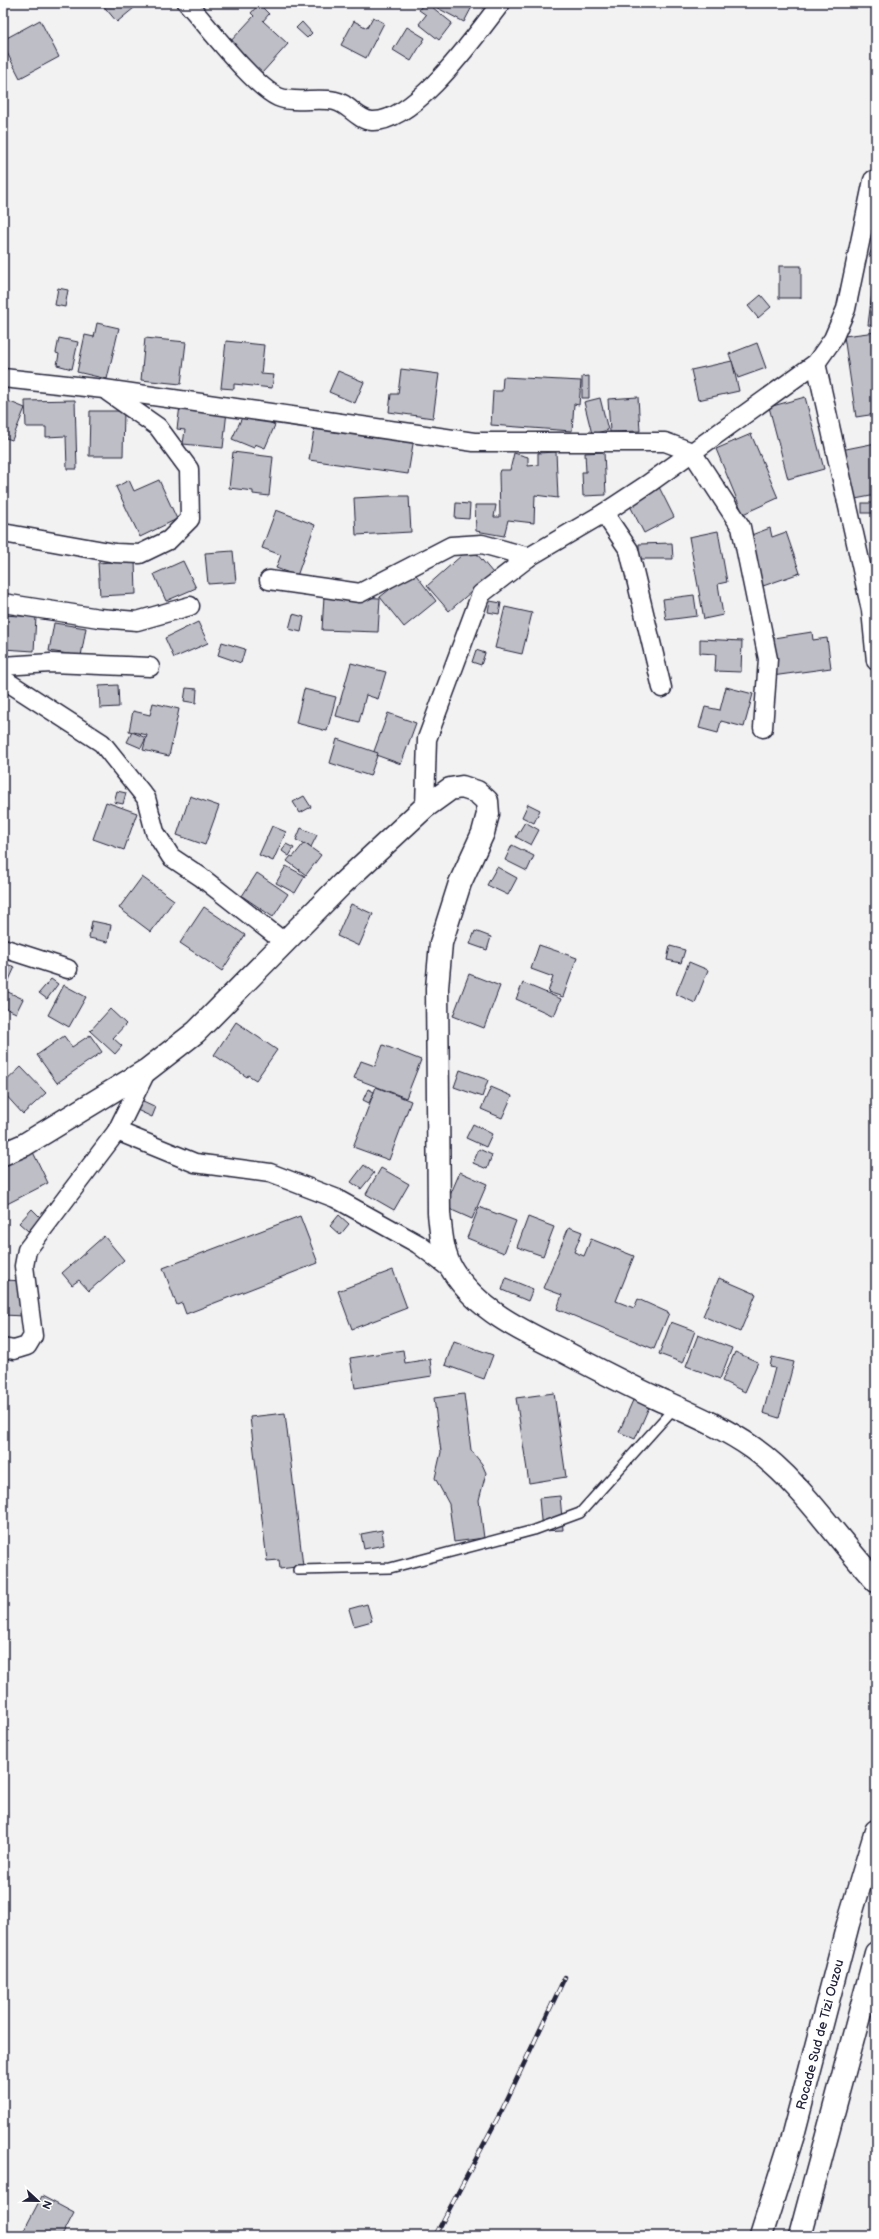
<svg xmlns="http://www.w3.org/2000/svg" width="879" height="2239" font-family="'Balsamiq Sans',sans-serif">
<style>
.building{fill:#bebec6;stroke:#22223b}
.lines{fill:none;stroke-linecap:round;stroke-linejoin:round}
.service-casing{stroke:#22223b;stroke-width:12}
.minor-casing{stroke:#22223b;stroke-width:21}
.secondary-casing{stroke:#22223b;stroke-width:25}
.motorway-casing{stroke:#22223b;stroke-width:25}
.service{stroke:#fff;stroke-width:9}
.minor{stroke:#fff;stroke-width:18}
.secondary{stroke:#fff;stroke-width:22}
.motorway{stroke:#fff;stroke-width:22}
.rail-casing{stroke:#22223b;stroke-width:4.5}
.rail{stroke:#fff;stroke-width:3;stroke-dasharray:9;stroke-linecap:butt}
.labels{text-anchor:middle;stroke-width:3;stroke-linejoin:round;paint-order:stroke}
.street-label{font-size:13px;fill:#22223b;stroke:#fff}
</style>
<rect width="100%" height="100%" fill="#f2f2f3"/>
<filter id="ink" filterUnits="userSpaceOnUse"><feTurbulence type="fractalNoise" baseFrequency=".025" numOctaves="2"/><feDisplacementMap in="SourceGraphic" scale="8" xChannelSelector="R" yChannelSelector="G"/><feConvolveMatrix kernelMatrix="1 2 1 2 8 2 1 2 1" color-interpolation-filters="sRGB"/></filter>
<g filter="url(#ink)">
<!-- building -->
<g class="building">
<path d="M 101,3 L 140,3 L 117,22 Z"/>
<path d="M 344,3 L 355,3 L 352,7 Z"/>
<path d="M 424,3 L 427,3 L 452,23 L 439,40 L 419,24 L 426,15 L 419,10 Z"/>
<path d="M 428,3 L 474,3 L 464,22 Z"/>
<path d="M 259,4 L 269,14 L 263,21 L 288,44 L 262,73 L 229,43 L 254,16 L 251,13 Z"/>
<path d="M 373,17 L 384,23 L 366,58 L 341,45 L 354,21 L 367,28 Z"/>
<path d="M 40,20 L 59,57 L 20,78 L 3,45 L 3,40 Z"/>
<path d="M 302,22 L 312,33 L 307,38 L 296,28 Z"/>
<path d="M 407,27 L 425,38 L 411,61 L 393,50 Z"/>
<path d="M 876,238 L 876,258 L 869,256 Z"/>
<rect x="779" y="266" width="22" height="32"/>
<path d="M 873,284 L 876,284 L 876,326 L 868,325 Z"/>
<path d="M 58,288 L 68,290 L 65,307 L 55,305 Z"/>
<path d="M 761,295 L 771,307 L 758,318 L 748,306 Z"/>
<path d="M 97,323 L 119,328 L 107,379 L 77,372 L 85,335 L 94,337 Z"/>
<path d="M 876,332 L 876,414 L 856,417 L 844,336 Z"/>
<path d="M 59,338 L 78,342 L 72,369 L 57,365 L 59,354 L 56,353 Z"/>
<path d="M 145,338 L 186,342 L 181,384 L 141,380 Z"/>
<path d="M 226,341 L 264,345 L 261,374 L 274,375 L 272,388 L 234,384 L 234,389 L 221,388 Z"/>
<path d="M 757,343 L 766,368 L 738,378 L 729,354 Z"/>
<path d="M 732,361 L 739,391 L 698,400 L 691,370 Z"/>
<path d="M 401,369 L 439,374 L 433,418 L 389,412 L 391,394 L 398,394 Z"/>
<path d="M 338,371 L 364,382 L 355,403 L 329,392 Z"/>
<path d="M 589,376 L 589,398 L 582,398 L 582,377 Z"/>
<path d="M 503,377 L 581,381 L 579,405 L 574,404 L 572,431 L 491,425 L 493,391 L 502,391 Z"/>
<path d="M 638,397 L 640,431 L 610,432 L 608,399 Z"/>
<path d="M 805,397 L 824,469 L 788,479 L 769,407 Z"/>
<path d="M 600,398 L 608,430 L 592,434 L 584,402 Z"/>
<path d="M 3,399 L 25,408 L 12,440 L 3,437 Z"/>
<path d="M 75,400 L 77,469 L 67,469 L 66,436 L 46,437 L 46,427 L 26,427 L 25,401 Z"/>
<path d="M 180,406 L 227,411 L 223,448 L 183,444 L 185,430 L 177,429 Z"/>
<path d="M 90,411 L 124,411 L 123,456 L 89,456 Z"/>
<path d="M 245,411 L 275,425 L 265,448 L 255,444 L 254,448 L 232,439 Z"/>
<path d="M 315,423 L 414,438 L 408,474 L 309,460 Z"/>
<path d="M 751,434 L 778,498 L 743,514 L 716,449 Z"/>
<path d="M 876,443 L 876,495 L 850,500 L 841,450 Z"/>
<path d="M 233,452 L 273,457 L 269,496 L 253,494 L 253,491 L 229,488 Z"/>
<path d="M 556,452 L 558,498 L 535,495 L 534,523 L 508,520 L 504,536 L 476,531 L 475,505 L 496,505 L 494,517 L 500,517 L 499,473 L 500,470 L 510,470 L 514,453 L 528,457 L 528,466 L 538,465 L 538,453 Z"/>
<path d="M 604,452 L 606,495 L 583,496 L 582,472 L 586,472 L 585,453 Z"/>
<path d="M 129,480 L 134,491 L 159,480 L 177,519 L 140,537 L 116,487 Z"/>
<path d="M 658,485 L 674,517 L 644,533 L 627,500 Z"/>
<path d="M 390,496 L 409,496 L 411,532 L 356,535 L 354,498 Z"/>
<path d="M 456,503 L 470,504 L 469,519 L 455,518 Z"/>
<rect x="862" y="503" width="12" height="10"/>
<path d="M 276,510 L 315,525 L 297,576 L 276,568 L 281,555 L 262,548 Z"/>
<path d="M 770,528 L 772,537 L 786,532 L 800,573 L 763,586 L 746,537 Z"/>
<path d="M 718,531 L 727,582 L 718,584 L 723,615 L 704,619 L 689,537 Z"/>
<path d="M 672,543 L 673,559 L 639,559 L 639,544 Z"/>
<path d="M 471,547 L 493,573 L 449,611 L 427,586 Z"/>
<path d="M 233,551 L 236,582 L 208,584 L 205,553 Z"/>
<path d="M 135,560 L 136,594 L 100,596 L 98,563 Z"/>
<path d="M 183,561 L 196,588 L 166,601 L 154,574 Z"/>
<path d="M 413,571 L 436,601 L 404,627 L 380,597 Z"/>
<path d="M 694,595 L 697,616 L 666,620 L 663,599 Z"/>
<path d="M 324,596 L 380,598 L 378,632 L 322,630 Z"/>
<path d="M 490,601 L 501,603 L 499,614 L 488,612 Z"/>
<path d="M 505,607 L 532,613 L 522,654 L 495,648 Z"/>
<path d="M 293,614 L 304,617 L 301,632 L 289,629 Z"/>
<path d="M 3,615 L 36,617 L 34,651 L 3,649 Z"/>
<path d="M 198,622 L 208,643 L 174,658 L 165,638 Z"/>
<path d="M 54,623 L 86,628 L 81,656 L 49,651 Z"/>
<path d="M 812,632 L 813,640 L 827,638 L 831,668 L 772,676 L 767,639 Z"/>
<path d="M 700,639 L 742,641 L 741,672 L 715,671 L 716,654 L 700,653 Z"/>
<path d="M 222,642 L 245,649 L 241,663 L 218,655 Z"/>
<path d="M 476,650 L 485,653 L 481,665 L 472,662 Z"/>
<path d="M 351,663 L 386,672 L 378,699 L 366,695 L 359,722 L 336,716 Z"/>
<path d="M 118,685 L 119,707 L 100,708 L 99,686 Z"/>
<path d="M 726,687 L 753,694 L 744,727 L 721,721 L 718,733 L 699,728 L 705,707 L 720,710 Z"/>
<path d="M 186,688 L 197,689 L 196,703 L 184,701 Z"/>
<path d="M 304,689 L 336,697 L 327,731 L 296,723 Z"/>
<path d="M 153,703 L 179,709 L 169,756 L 143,750 L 147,735 L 129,731 L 133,711 L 150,715 Z"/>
<path d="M 388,713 L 416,723 L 401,764 L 373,754 Z"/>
<path d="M 132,732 L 146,738 L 141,748 L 127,742 Z"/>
<path d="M 337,739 L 378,753 L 370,776 L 330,763 Z"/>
<path d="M 117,791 L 126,793 L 123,804 L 114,802 Z"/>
<path d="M 190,796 L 219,806 L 205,845 L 177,835 Z"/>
<path d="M 304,796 L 311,807 L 300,813 L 293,802 Z"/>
<path d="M 106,802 L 137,813 L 124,850 L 93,839 Z"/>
<path d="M 528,804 L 540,810 L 534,823 L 522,817 Z"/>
<path d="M 525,822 L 539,830 L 531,845 L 516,837 Z"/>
<path d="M 272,826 L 286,832 L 273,861 L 259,855 Z"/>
<path d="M 301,828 L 317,835 L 311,847 L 296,840 Z"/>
<path d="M 304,843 L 321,855 L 306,875 L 287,861 L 291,856 L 293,857 Z"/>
<path d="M 286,844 L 294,848 L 289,856 L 282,851 Z"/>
<path d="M 512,845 L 534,856 L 527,871 L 505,860 Z"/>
<path d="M 286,866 L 305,876 L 295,893 L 276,883 Z"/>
<path d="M 497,867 L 517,878 L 508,895 L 487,885 Z"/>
<path d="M 257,873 L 288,894 L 273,917 L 242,896 Z"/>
<path d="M 142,877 L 174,900 L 151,932 L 119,908 Z"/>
<path d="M 351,904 L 373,914 L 359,946 L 337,936 Z"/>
<path d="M 204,907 L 245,935 L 222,971 L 180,943 Z"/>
<path d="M 92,921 L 111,925 L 108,942 L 89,938 Z"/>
<path d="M 475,931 L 491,937 L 487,950 L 470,944 Z"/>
<path d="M 539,945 L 577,958 L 563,997 L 548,992 L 553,977 L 531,969 Z"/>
<path d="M 670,946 L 685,950 L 681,963 L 667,960 Z"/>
<path d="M 689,962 L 708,970 L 695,1003 L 676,994 Z"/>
<path d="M 3,963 L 15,967 L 3,993 Z"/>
<path d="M 469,974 L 500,986 L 484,1028 L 453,1016 Z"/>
<path d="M 51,979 L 58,984 L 47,999 L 39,993 Z"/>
<path d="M 523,983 L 561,999 L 554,1016 L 516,999 Z"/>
<path d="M 64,985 L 86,997 L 69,1027 L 48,1015 Z"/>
<path d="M 6,991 L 23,999 L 16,1013 L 3,1007 L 3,996 Z"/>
<path d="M 110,1009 L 126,1024 L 113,1038 L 122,1046 L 115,1054 L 90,1031 Z"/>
<path d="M 236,1022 L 277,1050 L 256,1080 L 248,1075 L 247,1077 L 214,1055 Z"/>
<path d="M 90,1035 L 102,1052 L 57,1083 L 37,1055 L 64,1036 L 72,1047 Z"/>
<path d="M 383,1045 L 421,1060 L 406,1098 L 354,1078 L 361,1061 L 375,1066 Z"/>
<path d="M 21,1067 L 46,1093 L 23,1114 L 3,1092 L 3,1084 Z"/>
<path d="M 460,1070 L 488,1080 L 482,1097 L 454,1087 Z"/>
<path d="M 376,1087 L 411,1101 L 389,1160 L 353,1147 Z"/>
<path d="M 491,1087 L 512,1096 L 502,1118 L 481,1109 Z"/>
<path d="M 368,1089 L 374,1092 L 369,1103 L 363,1100 Z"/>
<path d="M 141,1100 L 156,1107 L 152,1117 L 137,1110 Z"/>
<path d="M 473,1124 L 492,1134 L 486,1147 L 466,1138 Z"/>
<path d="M 31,1148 L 48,1183 L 5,1205 L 3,1161 Z"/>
<path d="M 479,1149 L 492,1155 L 487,1169 L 473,1163 Z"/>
<path d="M 364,1165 L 374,1173 L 361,1189 L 351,1182 Z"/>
<path d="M 381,1168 L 409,1184 L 394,1210 L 366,1194 Z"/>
<path d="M 460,1172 L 487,1184 L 472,1219 L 445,1207 Z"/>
<path d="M 479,1207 L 516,1221 L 504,1253 L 467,1238 Z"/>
<path d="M 32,1209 L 41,1218 L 28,1231 L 19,1223 Z"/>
<path d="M 339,1215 L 349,1224 L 340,1235 L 330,1226 Z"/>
<path d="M 300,1216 L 318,1263 L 186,1314 L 182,1303 L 177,1305 L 163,1268 Z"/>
<path d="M 528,1217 L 554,1227 L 543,1256 L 517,1247 Z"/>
<path d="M 569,1227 L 582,1232 L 574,1252 L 584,1256 L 591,1239 L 634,1256 L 616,1301 L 634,1308 L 638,1299 L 669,1313 L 654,1349 L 557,1309 L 562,1295 L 543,1288 Z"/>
<path d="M 104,1236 L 124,1260 L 89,1291 L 79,1280 L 72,1285 L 62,1273 Z"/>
<path d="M 3,1237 L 6,1238 L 3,1267 Z"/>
<path d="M 393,1270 L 407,1308 L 352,1329 L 338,1291 Z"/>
<path d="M 506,1278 L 533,1289 L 528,1301 L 502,1290 Z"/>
<path d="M 719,1278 L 756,1294 L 740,1332 L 703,1316 Z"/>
<path d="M 3,1280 L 25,1281 L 24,1316 L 3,1315 Z"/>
<path d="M 671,1322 L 695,1331 L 683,1363 L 659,1354 Z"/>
<path d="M 698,1335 L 732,1348 L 720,1379 L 686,1366 Z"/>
<path d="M 454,1341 L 493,1355 L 484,1379 L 445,1365 Z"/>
<path d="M 403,1350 L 405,1363 L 430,1359 L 432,1376 L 355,1388 L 350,1358 Z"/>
<path d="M 735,1352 L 758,1362 L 745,1392 L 722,1381 Z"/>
<path d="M 772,1357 L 794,1362 L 779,1418 L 763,1413 L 775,1368 L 770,1367 Z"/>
<path d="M 3,1364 L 8,1366 L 3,1382 Z"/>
<path d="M 554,1393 L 566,1477 L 529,1483 L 516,1398 Z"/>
<path d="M 464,1394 L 471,1450 L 482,1464 L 486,1473 L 479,1500 L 484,1538 L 454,1542 L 449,1504 L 435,1478 L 441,1452 L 434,1398 Z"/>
<path d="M 634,1398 L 650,1405 L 635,1439 L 619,1432 Z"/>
<path d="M 285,1413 L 303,1566 L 280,1569 L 279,1560 L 267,1561 L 250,1417 Z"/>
<path d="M 560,1496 L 563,1530 L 542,1531 L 539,1498 Z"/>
<path d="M 382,1530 L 384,1545 L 364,1549 L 361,1534 Z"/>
<path d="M 367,1604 L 372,1621 L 354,1626 L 349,1609 Z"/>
<path d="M 42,2196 L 74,2213 L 62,2236 L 21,2236 Z"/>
</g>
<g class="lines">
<!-- service casing -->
<g class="service-casing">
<path id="service" d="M 298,1570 L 390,1568 L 534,1530 L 580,1513 L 675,1407"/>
</g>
<!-- minor casing -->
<g class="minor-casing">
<g id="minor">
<path d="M 187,3 C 208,26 252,85 278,97 C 294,104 317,97 335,101 C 348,103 357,120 372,121 C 415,123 476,35 501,3"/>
<path d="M 816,363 L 871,610 L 876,661"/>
<path d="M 3,378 L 104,389 L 474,442 L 665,442 L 692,452 L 741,527 L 768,659 L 763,728"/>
<path d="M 604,513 L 629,550 L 662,688"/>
<path d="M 3,533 L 115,553 L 140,554 L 169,540 L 190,519 L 189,469 L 158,427 L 108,392"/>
<path d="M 269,580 L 360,593 L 451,546 L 482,544 L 529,557"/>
<path d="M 3,603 L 99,618 L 137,621 L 190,606"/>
<path d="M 3,666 L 51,663 L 150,667"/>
<path d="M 3,679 L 102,743 L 146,798 L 155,832 L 171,857 L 201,877 L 284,942"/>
<path d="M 425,807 L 427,739 L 481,594 L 529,557 L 604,513 L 648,484 L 816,363 L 833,339 L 846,309 L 873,180"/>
<path d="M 3,948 L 68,969"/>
<path d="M 117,1131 L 195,1163 L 270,1173 L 335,1198 L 418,1244 L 452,1270"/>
<path d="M 3,1348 L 14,1350 L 27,1346 L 33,1336 L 24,1266 L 27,1250 L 117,1131 L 147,1070"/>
</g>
</g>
<!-- secondary casing -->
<g class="secondary-casing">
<path id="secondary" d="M 3,1154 L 24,1145 L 147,1070 L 196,1032 L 342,884 L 425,807 L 450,789 L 462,787 L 477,792 L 487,801 L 488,814 L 483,833 L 460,883 L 441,943 L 437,988 L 439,1213 C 441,1232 442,1254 453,1271 C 477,1309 520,1330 559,1349 C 591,1366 623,1383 656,1398 C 689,1413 723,1427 753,1448 C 802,1483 835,1537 876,1581"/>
</g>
<!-- motorway casing -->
<g class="motorway-casing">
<g id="motorway">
<path id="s1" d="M 761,2236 L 793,2135 L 848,1924 L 876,1831"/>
<path d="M 800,2236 L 876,1953"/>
</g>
</g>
<!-- service -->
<use href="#service" class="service"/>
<!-- minor -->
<use href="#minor" class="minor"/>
<!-- secondary -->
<use href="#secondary" class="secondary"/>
<!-- motorway -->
<use href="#motorway" class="motorway"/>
<!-- rail casing -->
<g class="rail-casing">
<path id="rail" d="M 435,2236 L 503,2108 L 565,1977"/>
</g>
<!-- rail -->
<use href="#rail" class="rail"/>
</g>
</g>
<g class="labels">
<!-- street labels -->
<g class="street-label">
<text dy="5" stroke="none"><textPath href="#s1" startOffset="210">Rocade Sud de Tizi Ouzou</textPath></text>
</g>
</g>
<!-- margin -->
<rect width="879" height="2239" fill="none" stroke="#fff" stroke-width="16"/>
<rect x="8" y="8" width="863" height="2223" fill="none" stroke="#22223b" stroke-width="1.5" filter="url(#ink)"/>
<!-- north arrow -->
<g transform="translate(38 2201) rotate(112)" stroke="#ffffff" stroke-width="3" paint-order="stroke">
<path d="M0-3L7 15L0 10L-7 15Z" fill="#22223b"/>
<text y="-6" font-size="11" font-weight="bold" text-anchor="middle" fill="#22223b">N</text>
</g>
</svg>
